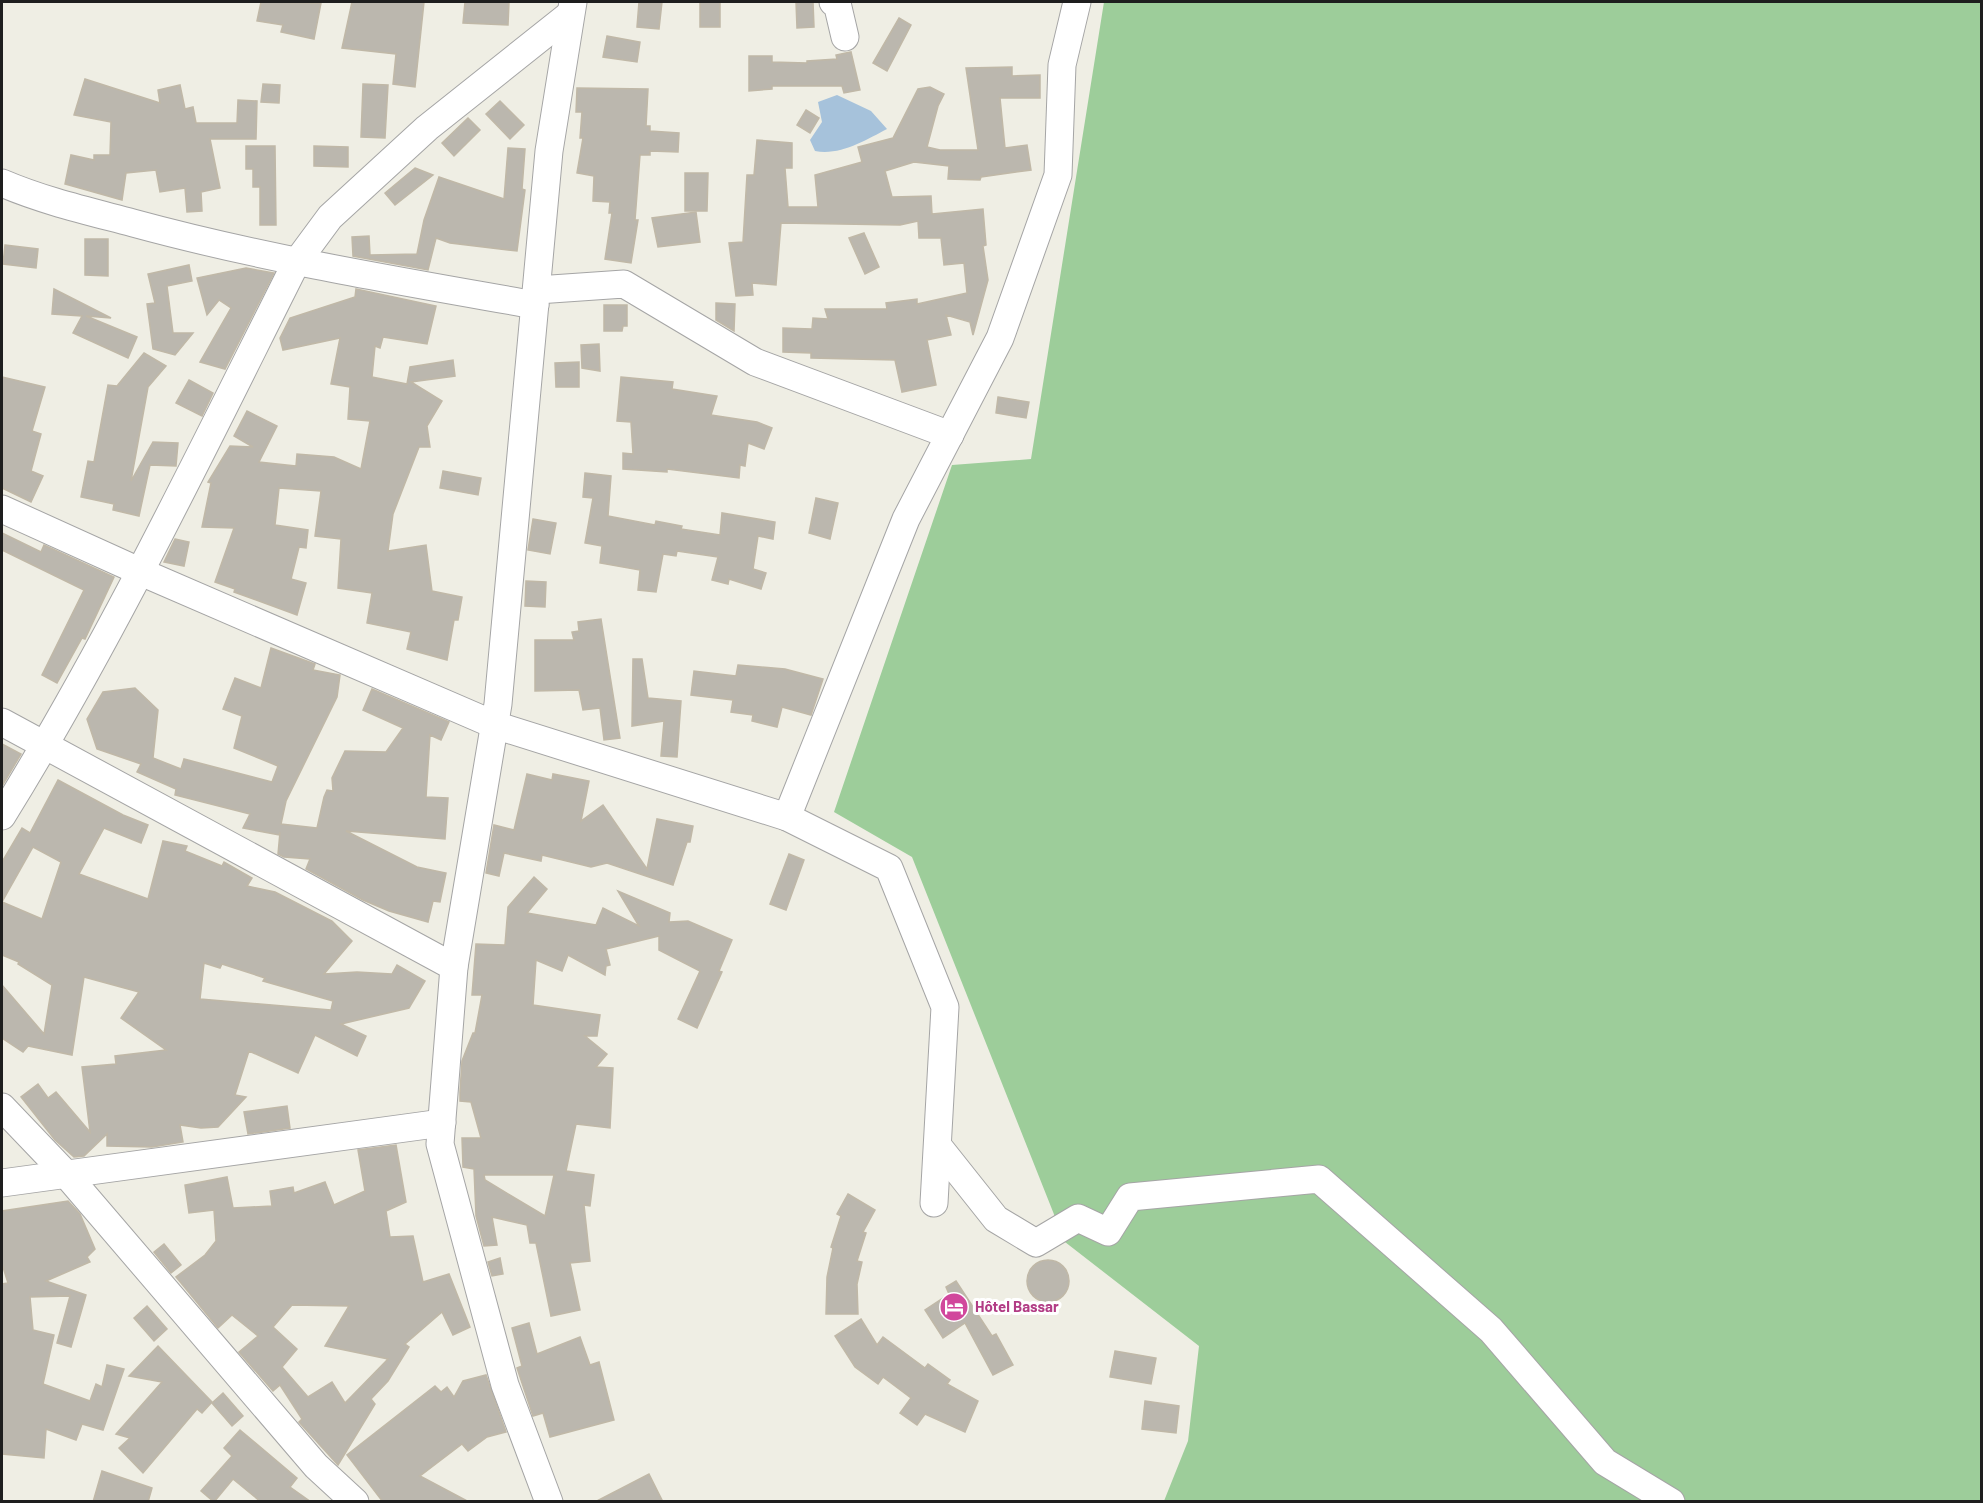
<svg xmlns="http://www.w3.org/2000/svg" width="1983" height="1503" font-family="Barlow,sans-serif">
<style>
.forest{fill:#9dcd9a}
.water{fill:#a6c2db}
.building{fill:#bbb7ae;stroke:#c0b8a7;stroke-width:1.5;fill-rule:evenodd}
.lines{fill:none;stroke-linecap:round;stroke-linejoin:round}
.minor-casing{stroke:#a5a5a5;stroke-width:29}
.minor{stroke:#fff;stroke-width:27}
.labels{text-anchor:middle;stroke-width:6;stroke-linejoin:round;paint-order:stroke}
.hotel-label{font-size:15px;font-weight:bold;fill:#b23c85;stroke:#fff;text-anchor:start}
</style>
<rect width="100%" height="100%" fill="#efeee4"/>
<!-- forest -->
<path class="forest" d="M 1104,2 L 1981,2 L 1981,1501 L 1164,1501 L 1188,1441 L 1199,1346 L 1065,1242 L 912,857 L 834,812 L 952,465 L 1031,459 Z"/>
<!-- water -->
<path class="water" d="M 837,95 L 871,111 L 887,129 C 866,140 840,156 815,151 L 810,140 L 822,122 L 818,102 Z"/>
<!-- building -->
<g class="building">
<path d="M 261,2 L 321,3 L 314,39 L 281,32 L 283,25 L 257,21 Z"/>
<path d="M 352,2 L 424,2 L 415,87 L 393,84 L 396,54 L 342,48 Z"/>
<path d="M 465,2 L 509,2 L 508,25 L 463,23 Z"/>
<path d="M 639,2 L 662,2 L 659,29 L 637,27 Z"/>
<rect x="700" y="2" width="20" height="25"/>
<path d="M 796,2 L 813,2 L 814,27 L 797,28 Z"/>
<path d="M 899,18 L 911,25 L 887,71 L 873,63 Z"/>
<path d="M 607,36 L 640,42 L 637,62 L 603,57 Z"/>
<path d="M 851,52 L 860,90 L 844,93 L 842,86 L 772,86 L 772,89 L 749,91 L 749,56 L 772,56 L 772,62 L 807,63 L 807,61 L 837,59 L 836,55 Z"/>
<path d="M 1012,67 L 1012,76 L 1040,75 L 1040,98 L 1000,98 L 1005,148 L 1027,145 L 1031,170 L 981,177 L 980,180 L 948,179 L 949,166 L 914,162 L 885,171 L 892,197 L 931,196 L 932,214 L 983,209 L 986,245 L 983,246 L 988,280 L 973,335 L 970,322 L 946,315 L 951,335 L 927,340 L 936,385 L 902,392 L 895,360 L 811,358 L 811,353 L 783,352 L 783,328 L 812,329 L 813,318 L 828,319 L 825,309 L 887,309 L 886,303 L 917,299 L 917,304 L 967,293 L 964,263 L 944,265 L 941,238 L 919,238 L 918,221 L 900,225 L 781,223 L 776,285 L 752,283 L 753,295 L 736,296 L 729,243 L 743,242 L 747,175 L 754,175 L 757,140 L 792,143 L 792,168 L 785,168 L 788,207 L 818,207 L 815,175 L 862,162 L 858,147 L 893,138 L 918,89 L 930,87 L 944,94 L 938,106 L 927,147 L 940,150 L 978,150 L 966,68 Z"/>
<path d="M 85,79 L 160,103 L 158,90 L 180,85 L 185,109 L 193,107 L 196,123 L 237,123 L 238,100 L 257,101 L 256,139 L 210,139 L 220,188 L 201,192 L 202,211 L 187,212 L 185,188 L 160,192 L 156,170 L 126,173 L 122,200 L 65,184 L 71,155 L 94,160 L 94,155 L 110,155 L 111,122 L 74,115 Z"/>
<path d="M 263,84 L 280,85 L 279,103 L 261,102 Z"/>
<path d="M 363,84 L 388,85 L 385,138 L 361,137 Z"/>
<path d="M 577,88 L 648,89 L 646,126 L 650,126 L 650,131 L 679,133 L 678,152 L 650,151 L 650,155 L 640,155 L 635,220 L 638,220 L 631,263 L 605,259 L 612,213 L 609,213 L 610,202 L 593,201 L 594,176 L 577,173 L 583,138 L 580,138 L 582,112 L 576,112 Z"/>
<path d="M 500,101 L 524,125 L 510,139 L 486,114 Z"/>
<path d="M 806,110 L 819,118 L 810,133 L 797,125 Z"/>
<path d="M 468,118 L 480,130 L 454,156 L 442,143 Z"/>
<path d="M 246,146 L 275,146 L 276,225 L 260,225 L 260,187 L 253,187 L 253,169 L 246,169 Z"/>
<path d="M 314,146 L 348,147 L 348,167 L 314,166 Z"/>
<path d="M 508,148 L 525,149 L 522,189 L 525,190 L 517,251 L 450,243 L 436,238 L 428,270 L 353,256 L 352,237 L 369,236 L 370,255 L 417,254 L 424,220 L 439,177 L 504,199 Z"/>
<path d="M 415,168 L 433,175 L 395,205 L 385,193 Z"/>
<path d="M 685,173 L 708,173 L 707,211 L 685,211 Z"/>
<path d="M 696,212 L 700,242 L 658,247 L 652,218 Z"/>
<path d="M 864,233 L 879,267 L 865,274 L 849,238 Z"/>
<path d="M 85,239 L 108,239 L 108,276 L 85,275 Z"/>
<path d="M 5,245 L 38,249 L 36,268 L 3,264 Z"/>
<path d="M 189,265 L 192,281 L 167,286 L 173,333 L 193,333 L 175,355 L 153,349 L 147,304 L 155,303 L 148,274 Z"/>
<path d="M 246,268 L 274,273 L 225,369 L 200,362 L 231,308 L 219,300 L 207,315 L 197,278 Z"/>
<path d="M 54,289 L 111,318 L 86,316 L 137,337 L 128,358 L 73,333 L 82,316 L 52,314 Z"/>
<path d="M 356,289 L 436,306 L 427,344 L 383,337 L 380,348 L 375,346 L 372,377 L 407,384 L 410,367 L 453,360 L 455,376 L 411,382 L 442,401 L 427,426 L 430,447 L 419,447 L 393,514 L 388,551 L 426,545 L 432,591 L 462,597 L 458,620 L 454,620 L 447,660 L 407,649 L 411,632 L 367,623 L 372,593 L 338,588 L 341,539 L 315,536 L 321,491 L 279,488 L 275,525 L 308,530 L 306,548 L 299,547 L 291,579 L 306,583 L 297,615 L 234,592 L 235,589 L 215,582 L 234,528 L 202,527 L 211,483 L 208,482 L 230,446 L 253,447 L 234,436 L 247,411 L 277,426 L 259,462 L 296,466 L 297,454 L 334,457 L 361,469 L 370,421 L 348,419 L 350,387 L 331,384 L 340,338 L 283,350 L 280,338 L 290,318 L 355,297 Z"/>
<path d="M 716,303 L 735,304 L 734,331 L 716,320 Z"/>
<path d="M 604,305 L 627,305 L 627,326 L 623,326 L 622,331 L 604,331 Z"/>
<path d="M 599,344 L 600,371 L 582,368 L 581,345 Z"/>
<path d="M 144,353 L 166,366 L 148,387 L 131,481 L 153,442 L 178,443 L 176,466 L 150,465 L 139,516 L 113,510 L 114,504 L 81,497 L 88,461 L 94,462 L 108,385 L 117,386 Z"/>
<path d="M 579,362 L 579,387 L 556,387 L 555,363 Z"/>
<path d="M 2,377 L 45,387 L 32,431 L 41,434 L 31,471 L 43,476 L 31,502 L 2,488 Z"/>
<path d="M 621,377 L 673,382 L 672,389 L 717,396 L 711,415 L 757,422 L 772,428 L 764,449 L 748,443 L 745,466 L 740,465 L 739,478 L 667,469 L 667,472 L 623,469 L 623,453 L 633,454 L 631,422 L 617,421 Z"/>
<path d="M 189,380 L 213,393 L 202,416 L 176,403 Z"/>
<path d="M 998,397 L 1029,402 L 1026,418 L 996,413 Z"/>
<path d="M 443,471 L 481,478 L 478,495 L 440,488 Z"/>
<path d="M 585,473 L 611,476 L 608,516 L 655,525 L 656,521 L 682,526 L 681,529 L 720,535 L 722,513 L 775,522 L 773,539 L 758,536 L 753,569 L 766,573 L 761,589 L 729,579 L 728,584 L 712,580 L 718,557 L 677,551 L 676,556 L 663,554 L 656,592 L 638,590 L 640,570 L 600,563 L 602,546 L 585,543 L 593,498 L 583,497 Z"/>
<path d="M 816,498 L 838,503 L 830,539 L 809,533 Z"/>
<path d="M 533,519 L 556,523 L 550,554 L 528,550 Z"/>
<path d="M 2,533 L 41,552 L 44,545 L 114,577 L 85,639 L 82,638 L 57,683 L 42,675 L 84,590 L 2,550 Z"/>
<path d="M 175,539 L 189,542 L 184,566 L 164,562 Z"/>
<path d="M 526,581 L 546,582 L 545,607 L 525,606 Z"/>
<path d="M 601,619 L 620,738 L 604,740 L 600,708 L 583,710 L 579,690 L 535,691 L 535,640 L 574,640 L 572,632 L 579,631 L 578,622 Z"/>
<path d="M 271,648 L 315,664 L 313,670 L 340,675 L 337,697 L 286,801 L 281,824 L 317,828 L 324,797 L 327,790 L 333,791 L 332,778 L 345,751 L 386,752 L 403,728 L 363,710 L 372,689 L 449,722 L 441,740 L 430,735 L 426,797 L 448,798 L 445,839 L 346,831 L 417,867 L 446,873 L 440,902 L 433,901 L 428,922 L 389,911 L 363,900 L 306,869 L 310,859 L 284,857 L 278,854 L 280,832 L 279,835 L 243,828 L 250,814 L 175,795 L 176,789 L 137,772 L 141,764 L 97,749 L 87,719 L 103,692 L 135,688 L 158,710 L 153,758 L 181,769 L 184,759 L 272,782 L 278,766 L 234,748 L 242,716 L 223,709 L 235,678 L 261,688 Z"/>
<path d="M 633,659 L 642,659 L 648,698 L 681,701 L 677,757 L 661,756 L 664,721 L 632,726 Z"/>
<path d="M 738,665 L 785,669 L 823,679 L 811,715 L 782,707 L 777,727 L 752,721 L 753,715 L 731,712 L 733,700 L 691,695 L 694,671 L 736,676 Z"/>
<path d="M 2,744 L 21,754 L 2,786 Z"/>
<path d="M 527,774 L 552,780 L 553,774 L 589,781 L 581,821 L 603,805 L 647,869 L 657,819 L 693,826 L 690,842 L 687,842 L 673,885 L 607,863 L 591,867 L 542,855 L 541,861 L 504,853 L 499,876 L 486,873 L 494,825 L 514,830 Z"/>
<path d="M 58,780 L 123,815 L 148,825 L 141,843 L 104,828 L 79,874 L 148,899 L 163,841 L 187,846 L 185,851 L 222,866 L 224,862 L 252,878 L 247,886 L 275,892 L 332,921 L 352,941 L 324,974 L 357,972 L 392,974 L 397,965 L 425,981 L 409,1008 L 341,1024 L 366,1036 L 357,1056 L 315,1035 L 298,1073 L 249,1051 L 235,1095 L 246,1097 L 218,1127 L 201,1128 L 180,1125 L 183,1142 L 152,1147 L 107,1146 L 107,1134 L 84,1156 L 74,1157 L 55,1140 L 21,1097 L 38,1084 L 48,1098 L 56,1092 L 90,1132 L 82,1067 L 116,1064 L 115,1056 L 166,1050 L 121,1018 L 139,992 L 84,977 L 72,1055 L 28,1046 L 23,1052 L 2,1038 L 2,985 L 44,1034 L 52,985 L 18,964 L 19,962 L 2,955 L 2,902 L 42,919 L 61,862 L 33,847 L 2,902 L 2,862 L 22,828 L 30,833 ZM 204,963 L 220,968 L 222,964 L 265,978 L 263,981 L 333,1001 L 331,1010 L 200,999 Z"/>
<path d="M 789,854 L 804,860 L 786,910 L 770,904 Z"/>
<path d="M 534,877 L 547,889 L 527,913 L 596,925 L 603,908 L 639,926 L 618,891 L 670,913 L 669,922 L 688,921 L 732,940 L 719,971 L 722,972 L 697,1028 L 678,1019 L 700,971 L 659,950 L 659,936 L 606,949 L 610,965 L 606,966 L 605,975 L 568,955 L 562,971 L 536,960 L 533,1005 L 600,1015 L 597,1036 L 585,1036 L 607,1054 L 596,1067 L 613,1068 L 610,1128 L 576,1124 L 566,1171 L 594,1175 L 590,1206 L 584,1205 L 590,1261 L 570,1263 L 580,1310 L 551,1316 L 536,1243 L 530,1243 L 527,1225 L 492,1217 L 497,1245 L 484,1246 L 476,1216 L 474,1169 L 463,1167 L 462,1138 L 481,1138 L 471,1102 L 460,1101 L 460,1092 L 462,1061 L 473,1033 L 475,1033 L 482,995 L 472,995 L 476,944 L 505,945 L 508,907 ZM 484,1175 L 554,1175 L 545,1216 L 485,1180 Z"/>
<path d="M 287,1106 L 290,1128 L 248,1134 L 244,1112 Z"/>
<path d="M 396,1145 L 406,1202 L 386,1211 L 390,1237 L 413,1236 L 423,1282 L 449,1274 L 470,1327 L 453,1335 L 442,1312 L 405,1344 L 409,1347 L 388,1381 L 371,1399 L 375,1404 L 338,1465 L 299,1422 L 302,1419 L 280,1385 L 273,1391 L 239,1352 L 258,1336 L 232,1315 L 218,1328 L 176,1277 L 205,1255 L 216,1241 L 214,1210 L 189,1213 L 185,1185 L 227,1177 L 233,1208 L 272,1206 L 270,1191 L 293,1187 L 294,1193 L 325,1182 L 334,1205 L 365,1191 L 358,1150 ZM 292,1305 L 349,1306 L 325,1346 L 388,1359 L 345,1403 L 332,1382 L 308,1397 L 282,1367 L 297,1349 L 273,1327 Z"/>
<path d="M 848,1194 L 875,1210 L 863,1232 L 866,1233 L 857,1261 L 862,1262 L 857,1284 L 858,1314 L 826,1314 L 827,1277 L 833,1248 L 831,1247 L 841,1216 L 837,1214 Z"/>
<path d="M 68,1201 L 80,1214 L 95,1249 L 87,1257 L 90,1262 L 46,1281 L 86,1295 L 71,1347 L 57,1343 L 70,1296 L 30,1297 L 33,1330 L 54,1335 L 43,1384 L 90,1401 L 96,1384 L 102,1387 L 107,1365 L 124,1369 L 103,1430 L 82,1424 L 76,1440 L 46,1429 L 44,1458 L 2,1454 L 2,1284 L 8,1283 L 2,1264 L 2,1211 Z"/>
<path d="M 164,1244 L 181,1265 L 171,1273 L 154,1252 Z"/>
<path d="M 500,1258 L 503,1274 L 492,1276 L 488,1262 Z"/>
<circle cx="1048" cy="1281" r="21"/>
<path d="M 956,1281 L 992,1336 L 996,1334 L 1013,1365 L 993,1375 L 965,1323 L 943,1338 L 925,1310 L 949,1294 L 946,1287 Z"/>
<path d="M 147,1306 L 167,1329 L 154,1341 L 134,1318 Z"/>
<path d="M 861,1319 L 877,1345 L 883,1337 L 925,1368 L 928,1364 L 950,1380 L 947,1384 L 978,1401 L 965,1432 L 925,1414 L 917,1425 L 900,1413 L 911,1398 L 883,1377 L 878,1384 L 855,1367 L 835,1336 Z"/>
<path d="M 529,1323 L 537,1354 L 580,1337 L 590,1365 L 599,1362 L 614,1420 L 550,1437 L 543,1413 L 533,1416 L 517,1368 L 522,1366 L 512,1328 Z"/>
<path d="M 158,1346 L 212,1402 L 202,1413 L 197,1409 L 143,1473 L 119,1448 L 130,1438 L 116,1434 L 162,1382 L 129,1376 Z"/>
<path d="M 1115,1351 L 1156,1358 L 1151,1384 L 1110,1377 Z"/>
<path d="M 486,1375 L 506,1432 L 487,1437 L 468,1451 L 462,1444 L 420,1476 L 469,1502 L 383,1502 L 347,1455 L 435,1386 L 441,1392 L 447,1387 L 454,1397 L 463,1381 Z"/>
<path d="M 223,1393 L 243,1416 L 232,1426 L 212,1403 Z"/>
<path d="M 1145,1401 L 1179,1406 L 1176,1433 L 1142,1429 Z"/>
<path d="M 240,1430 L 297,1478 L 290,1487 L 311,1502 L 261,1502 L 233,1479 L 214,1502 L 201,1491 L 232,1456 L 224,1448 Z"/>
<path d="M 102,1471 L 152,1488 L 148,1502 L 93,1502 Z"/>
<path d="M 649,1474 L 663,1502 L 595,1502 Z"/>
</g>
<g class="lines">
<!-- minor casing -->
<g class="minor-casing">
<g id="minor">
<path d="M 833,2 L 837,3 L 845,37"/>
<path d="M 2,183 C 44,201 88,211 133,223 C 265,259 400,281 535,305"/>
<path d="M 537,290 L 624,284 L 755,362 L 950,435"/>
<path d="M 2,509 L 141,572 L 495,725 L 787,817 L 889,868 L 945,1007 L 934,1203"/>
<path d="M 2,722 L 454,967"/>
<path d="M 2,816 C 112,638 202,450 296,263 L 330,217 L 427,128 L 569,15"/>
<path d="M 787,817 L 906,519 L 1000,338 L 1058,175 L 1062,65 L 1077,2"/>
<path d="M 2,1107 L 66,1174 L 316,1466 L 355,1502"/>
<path d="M 938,1146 L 996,1219 L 1036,1243 L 1078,1218 L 1108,1232 L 1130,1197 L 1319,1179 L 1491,1330 L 1605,1462 L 1671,1502"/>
<path d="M 2,1183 L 442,1123"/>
<path d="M 549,1502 L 505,1385 L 440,1144 L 454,967 L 498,704 L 549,151 L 573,2"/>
</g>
</g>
<!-- minor -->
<use href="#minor" class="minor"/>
</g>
<!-- icons -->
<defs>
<g id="hotel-disc" transform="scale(1.5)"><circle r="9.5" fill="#d1479c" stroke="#fff"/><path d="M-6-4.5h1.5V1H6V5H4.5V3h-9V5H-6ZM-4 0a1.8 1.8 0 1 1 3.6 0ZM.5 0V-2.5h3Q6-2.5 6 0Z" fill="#fff"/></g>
</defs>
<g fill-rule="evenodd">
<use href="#hotel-disc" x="954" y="1307"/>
</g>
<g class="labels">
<!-- hotel labels -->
<g class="hotel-label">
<text x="975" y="1312">Hôtel Bassar</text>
</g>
</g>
<!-- border -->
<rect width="1983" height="1503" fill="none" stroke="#1e1e1e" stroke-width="6"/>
</svg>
